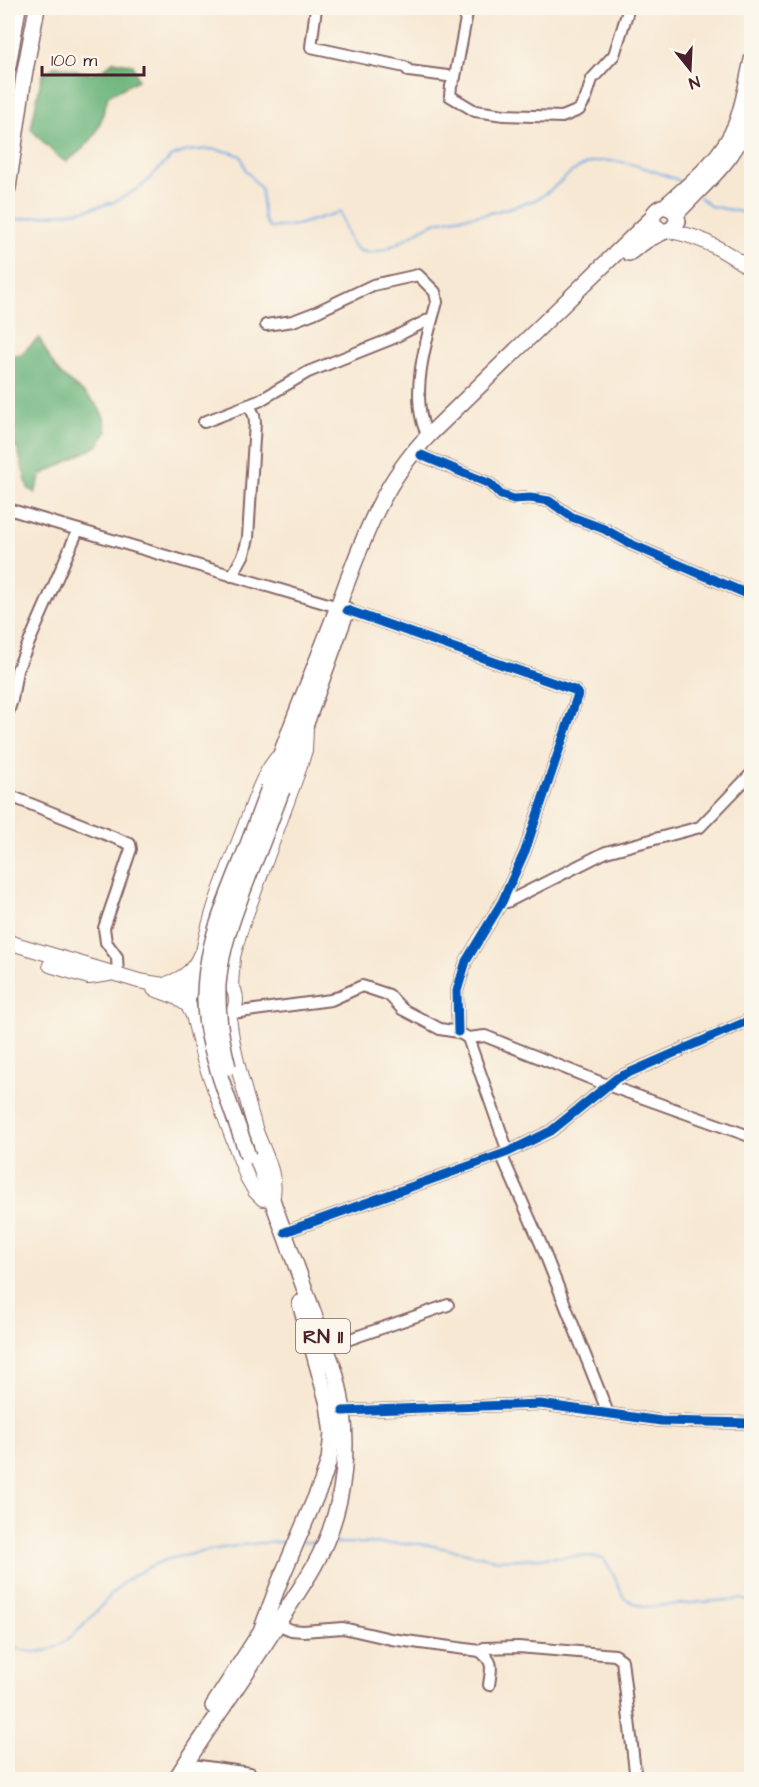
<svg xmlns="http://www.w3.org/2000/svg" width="759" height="1787" font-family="'Architects Daughter',sans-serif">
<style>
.forest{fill:#6eb67e;stroke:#5c6a54;stroke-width:1.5}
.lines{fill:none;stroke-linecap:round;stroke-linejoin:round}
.stream{stroke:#76ace4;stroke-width:2}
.minor-casing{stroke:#876566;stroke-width:14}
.major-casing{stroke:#876566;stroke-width:16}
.highway-casing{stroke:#876566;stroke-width:18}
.minor{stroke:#fff;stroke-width:10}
.major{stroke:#fff;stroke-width:14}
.highway{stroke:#fff;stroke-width:15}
.highway-bridge-casing{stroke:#876566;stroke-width:18;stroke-linecap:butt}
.highway-bridge{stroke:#fff;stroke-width:15}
.cycleway-casing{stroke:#fbf7ec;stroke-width:13}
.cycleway{stroke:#0057b8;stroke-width:9}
.labels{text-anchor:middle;stroke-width:5;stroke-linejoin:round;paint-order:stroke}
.shield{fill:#fbf7ec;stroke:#7f6065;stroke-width:1.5}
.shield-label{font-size:20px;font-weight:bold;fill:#4a1f2b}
</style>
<rect width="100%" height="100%" fill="#fbf7ec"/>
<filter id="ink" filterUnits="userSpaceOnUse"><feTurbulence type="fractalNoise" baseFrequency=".0167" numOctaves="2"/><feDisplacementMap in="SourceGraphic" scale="12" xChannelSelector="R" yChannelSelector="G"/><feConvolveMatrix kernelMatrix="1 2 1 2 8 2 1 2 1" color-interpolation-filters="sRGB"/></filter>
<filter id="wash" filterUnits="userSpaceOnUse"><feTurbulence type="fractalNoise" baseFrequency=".008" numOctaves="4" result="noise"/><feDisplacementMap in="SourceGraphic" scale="24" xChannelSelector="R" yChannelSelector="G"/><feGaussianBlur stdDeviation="1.35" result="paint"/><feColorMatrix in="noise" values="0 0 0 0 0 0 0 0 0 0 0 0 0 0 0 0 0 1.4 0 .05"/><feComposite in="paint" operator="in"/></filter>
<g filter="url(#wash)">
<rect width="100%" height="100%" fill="#f7e8d3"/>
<!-- forest -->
<g class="forest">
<path d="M 114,61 L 133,65 L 138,80 L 108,96 C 98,133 97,139 66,162 L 55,154 L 31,129 L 42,75 L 56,66 C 84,70 91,82 114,61 Z"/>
<path d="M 39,338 C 45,348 50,362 58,371 C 78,393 103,398 107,431 L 97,446 L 41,475 L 35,493 L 28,488 L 18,450 L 10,438 L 8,438 L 8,356 L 21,354 Z"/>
</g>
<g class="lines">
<!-- stream -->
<g class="stream">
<path d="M 700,197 L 710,206 L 752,214"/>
<path d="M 8,221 L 85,210 L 114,202 L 141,187 L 171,157 L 186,151 L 210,149 L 230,152 L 241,156 L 246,170 L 261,189 L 264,219 L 270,228 L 297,225 L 340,212 C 345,224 347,246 361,251 C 384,258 413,232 432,224 C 449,217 468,217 486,214 C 498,211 523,204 535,200 C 555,191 566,171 587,164 C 617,154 649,170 676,179 L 681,183"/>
<path d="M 303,1542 L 318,1543"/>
<path d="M 333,1543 L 424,1544 L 499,1560 L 581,1556 L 603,1558 L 613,1574 L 624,1598 L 643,1607 L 740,1599 L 752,1602"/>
<path d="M 8,1643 C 58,1676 91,1611 124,1582 C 135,1574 152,1565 165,1560 C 174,1557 186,1556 196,1553 C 228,1547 258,1541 291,1542"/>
</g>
</g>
</g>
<g filter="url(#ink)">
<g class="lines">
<!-- minor casing -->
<g class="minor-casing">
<g id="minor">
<path d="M 316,8 L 311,47 L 405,67 L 409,71 L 455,77"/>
<path d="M 468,8 L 455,77 L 451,86 L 450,96 L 475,111 L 504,115 L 562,117 L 579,110 L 586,98 L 592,79 L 614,55 L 627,14 L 627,8"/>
<path d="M 266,325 L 293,321 L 314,313 L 373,285 L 418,275 L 435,292 L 437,302 C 426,340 408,399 428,436"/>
<path d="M 204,422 L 259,401 L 308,372 L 391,339 L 432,318"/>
<path d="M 421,455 L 490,484 L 501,495 L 514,499 L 530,498 L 549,501 L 572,517 L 604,529 L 633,545 L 752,596"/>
<path d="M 8,509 L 338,607"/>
<path d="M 232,576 L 244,554 L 248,538 L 255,422 L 254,415 L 249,405"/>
<path d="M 347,610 L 574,690 L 578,694 L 525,851 L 502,902 L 466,961 L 457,991 L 458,1032"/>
<path d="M 8,712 L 12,700 L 17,670 L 78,530"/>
<path d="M 8,795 L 130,844 L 131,849 L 104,928 L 106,942 L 117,957 L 118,975"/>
<path d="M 502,902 L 507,902 L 606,852 L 700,827 L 752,773"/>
<path d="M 232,1013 L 331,1000 L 362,986 L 389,995 L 402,1009 L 440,1029 L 458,1032 L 468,1038 L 485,1036 L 607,1085 L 752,1137"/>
<path d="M 468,1038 L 508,1152"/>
<path d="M 501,1154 L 541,1244 L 608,1413"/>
<path d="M 285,1232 L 508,1152 L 551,1131 L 617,1078 L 752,1019"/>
<path d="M 327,1347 L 448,1305"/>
<path d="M 343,1411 L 540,1404 L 661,1421 L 752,1423"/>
<path d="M 277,1624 L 291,1630 L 303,1631 L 343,1628 L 391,1639 L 480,1651 C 495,1663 491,1668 489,1685"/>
<path d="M 480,1651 L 484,1648 L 518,1647 L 615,1655 L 622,1660 L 636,1780"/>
<path d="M 185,1764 L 250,1773"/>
</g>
</g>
<!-- major casing -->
<g class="major-casing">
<g id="major">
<path d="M 670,231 C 701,236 727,252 752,270"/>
<path d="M 8,942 L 139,981 L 169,986 L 195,984"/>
<path d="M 50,965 L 89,977 L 109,974"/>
<path d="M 200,971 C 206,920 227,873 245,826 C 254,803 261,778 276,759"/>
<circle cx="212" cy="1000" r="24"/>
<path d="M 169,983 C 184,978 194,970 200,955"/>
<path d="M 231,985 L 233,957 L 240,931 L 300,766 L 305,750 L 306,729"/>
<path d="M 154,989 L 176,997 L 189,1006"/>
<path d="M 193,1015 L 204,1060 L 247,1177 L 255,1191 L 263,1199"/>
<path d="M 229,1017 C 233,1055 245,1092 255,1128 C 262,1150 279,1176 272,1200"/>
</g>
</g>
<!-- highway casing -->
<g class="highway-casing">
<g id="highway">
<path d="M 8,66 L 18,8"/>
<path d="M 8,188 L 24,76 L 37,8"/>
<path d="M 665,206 L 675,211 L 678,221 L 672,229 L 663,232 L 654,225 C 650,216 655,208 665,206 C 691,183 723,158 736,124 C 744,104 747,81 752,60"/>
<path d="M 677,213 C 710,177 737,160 752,110"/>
<path d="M 629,253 L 647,240 L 663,232"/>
<path d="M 269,788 C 287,734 309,682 329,630 C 356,561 375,490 428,436 L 652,218"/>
<path d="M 282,790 L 347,610"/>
<path d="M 213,1706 L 261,1631 L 279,1583 L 322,1482 L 329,1460 L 332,1434 L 328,1404 L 300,1303"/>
<path d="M 175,1780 C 208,1728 243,1679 275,1628 C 288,1607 302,1587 314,1566 C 347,1507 353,1437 335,1372 L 255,1153"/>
</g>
</g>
<!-- minor -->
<use href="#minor" class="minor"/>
<!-- major -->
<use href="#major" class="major"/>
<!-- highway -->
<use href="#highway" class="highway"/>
<!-- highway-bridge casing -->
<g class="highway-bridge-casing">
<g id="highway-bridge">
<path d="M 228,1067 C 221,1040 217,1013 218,985 C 221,944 237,906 252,867 C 263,842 272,816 282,790"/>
<path d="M 248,1156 C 234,1114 214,1068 207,1025 C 198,969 219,916 240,865 C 250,840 259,814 269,788"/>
</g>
</g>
<!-- highway-bridge -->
<use href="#highway-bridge" class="highway-bridge"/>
<!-- cycleway casing -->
<g class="cycleway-casing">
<g id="cycleway">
<path d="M 421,455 L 490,484 L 501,495 L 514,499 L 530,498 L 549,501 L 572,517 L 604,529 L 633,545 L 752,596"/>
<path d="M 347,610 L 574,690 L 578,694 L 525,851 L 502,902 L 466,961 L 457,991 L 458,1032"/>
<path d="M 285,1232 L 508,1152 L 551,1131 L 617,1078 L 752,1019"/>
<path d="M 343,1411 L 540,1404 L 661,1421 L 752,1423"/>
</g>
</g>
<!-- cycleway -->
<use href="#cycleway" class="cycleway"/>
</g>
</g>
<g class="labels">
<!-- shield labels -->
<rect class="shield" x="296" y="1319" width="54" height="34" rx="4.5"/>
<g class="shield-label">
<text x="323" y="1343">RN 11</text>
</g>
</g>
<!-- margin -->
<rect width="759" height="1787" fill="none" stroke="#fbf7ec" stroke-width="30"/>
<!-- north arrow -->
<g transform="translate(690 69) rotate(162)" stroke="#fbf7ec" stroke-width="4.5" paint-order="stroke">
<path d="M0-4.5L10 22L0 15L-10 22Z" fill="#4a1f2b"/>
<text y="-9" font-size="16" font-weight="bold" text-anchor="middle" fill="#4a1f2b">N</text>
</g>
<!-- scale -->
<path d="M42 66v9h102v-9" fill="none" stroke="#4a1f2b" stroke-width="3"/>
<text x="51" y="66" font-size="18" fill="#4a1f2b" stroke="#fbf7ec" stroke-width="4.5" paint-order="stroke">100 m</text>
</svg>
